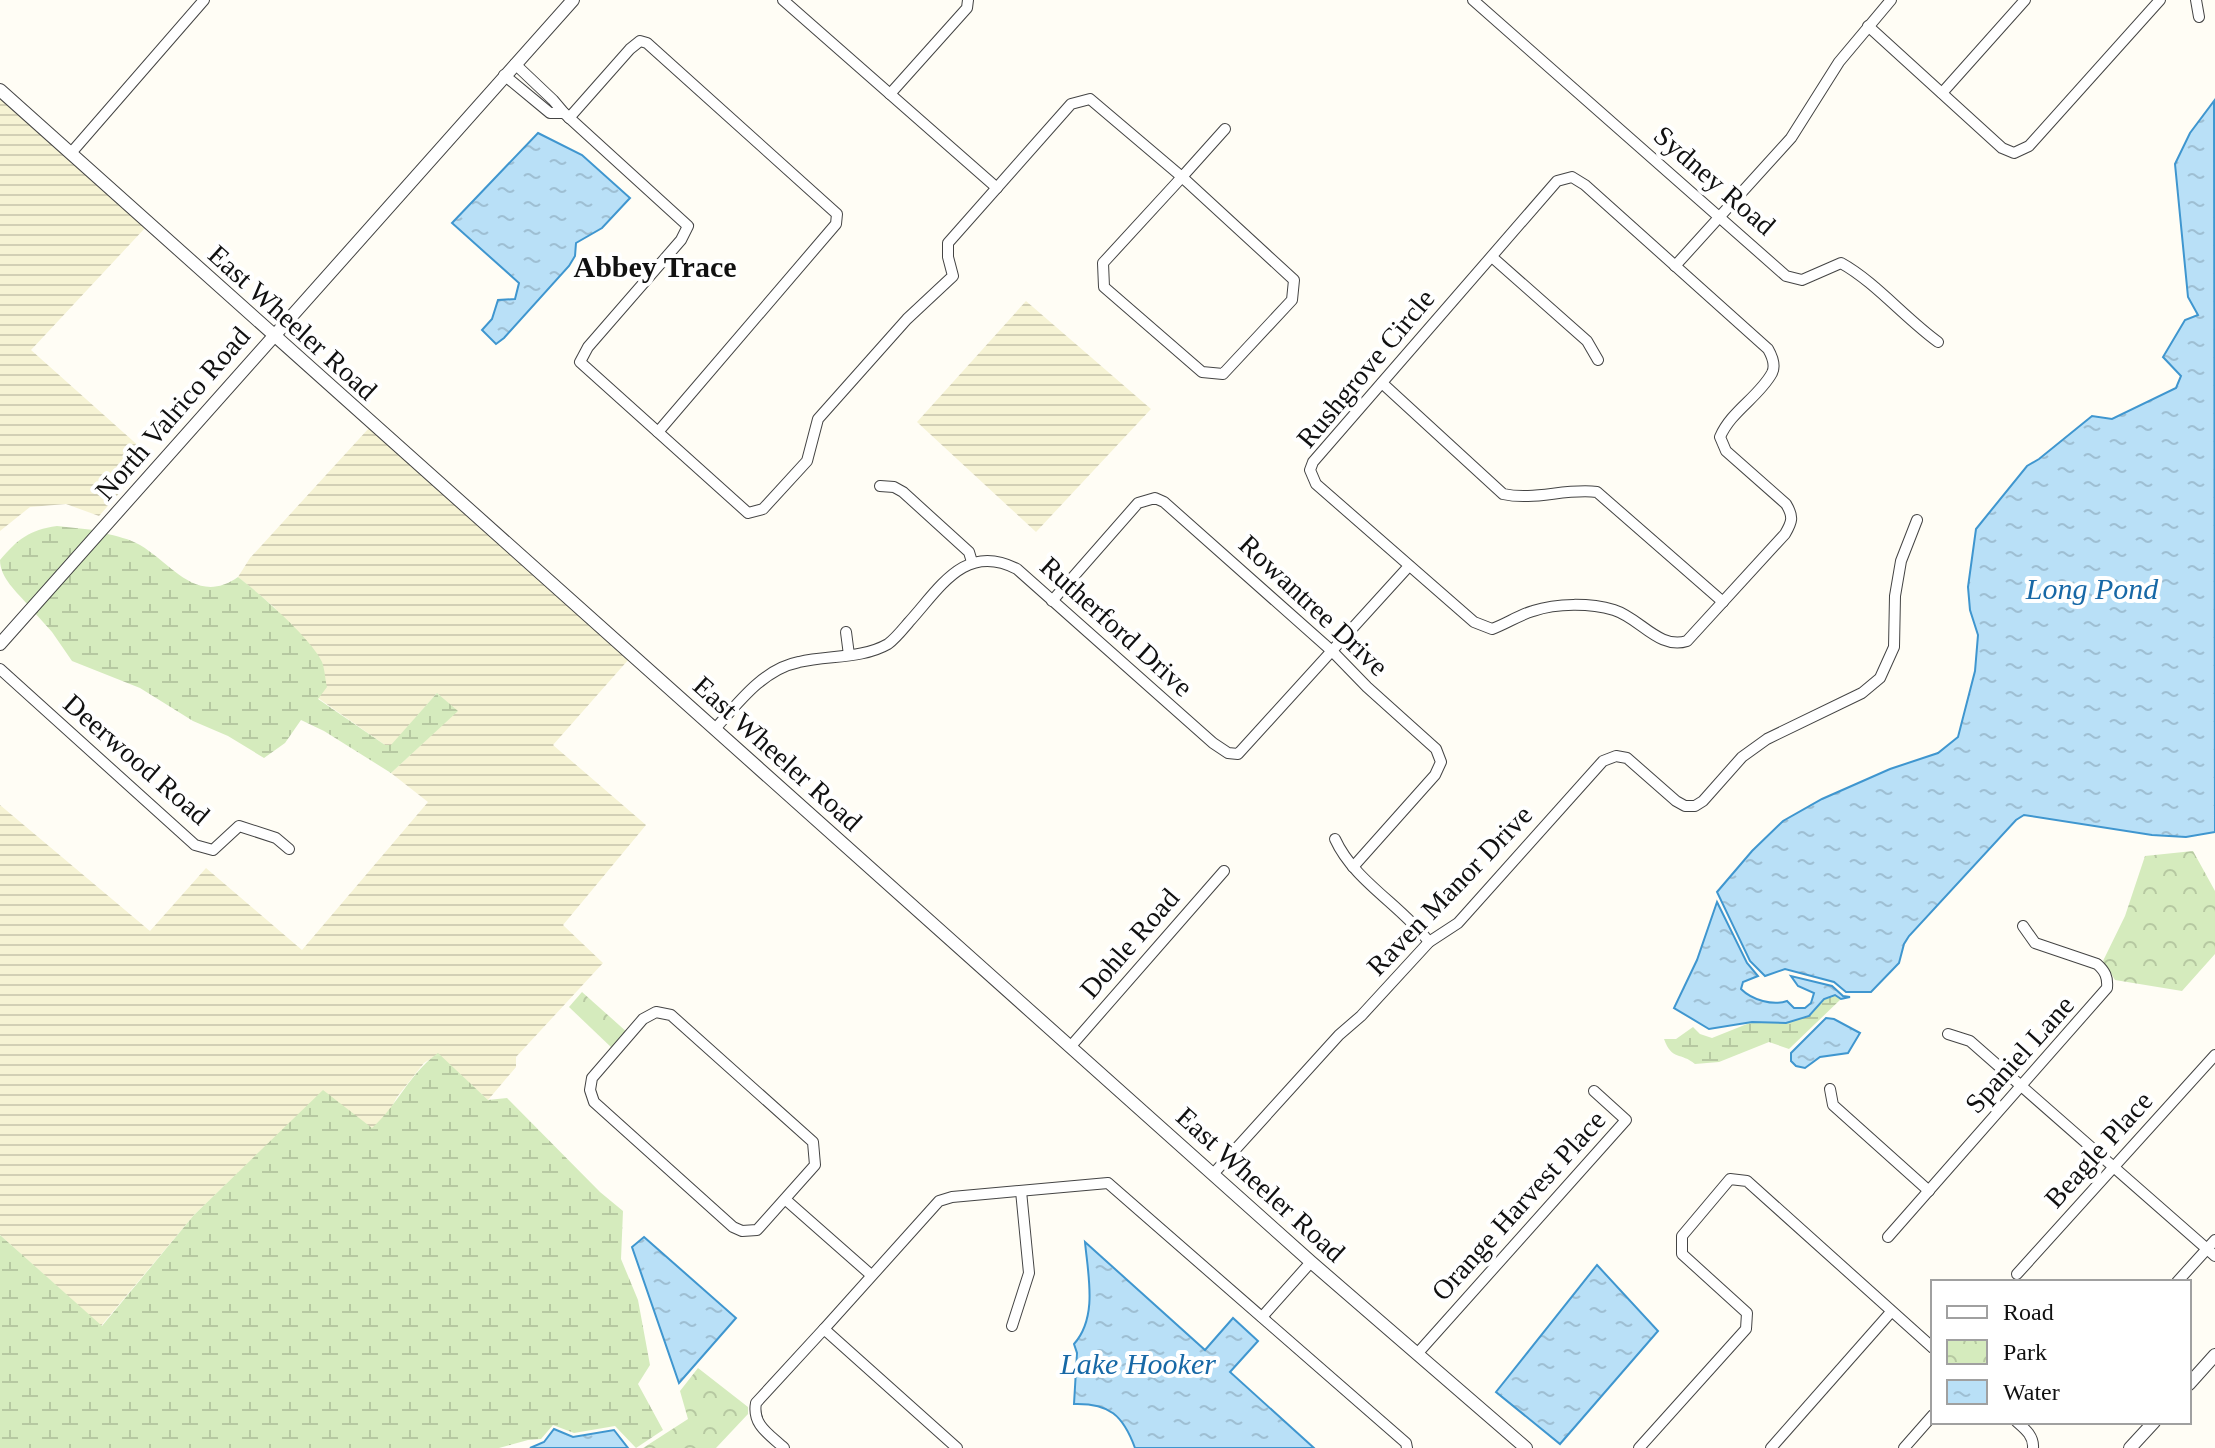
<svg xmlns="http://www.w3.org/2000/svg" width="2215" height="1448" font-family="'Times New Roman',serif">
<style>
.farmland{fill:url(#farmland-rules)}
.wetland{fill:url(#wetland-marsh)}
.park{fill:url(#park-crowns)}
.water{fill:url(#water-ripples);stroke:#3f96cf;stroke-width:2}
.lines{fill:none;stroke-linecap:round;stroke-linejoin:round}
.minor-casing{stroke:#444;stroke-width:12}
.tertiary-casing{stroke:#444;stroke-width:14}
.minor{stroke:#fff;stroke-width:10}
.tertiary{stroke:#fff;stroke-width:12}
.labels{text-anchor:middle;stroke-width:8;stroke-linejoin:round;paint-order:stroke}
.street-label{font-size:28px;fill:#111;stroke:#fff}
.neighbourhood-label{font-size:30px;font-weight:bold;fill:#111;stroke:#fff}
.water-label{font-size:30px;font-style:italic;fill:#1768a6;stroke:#fff}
</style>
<defs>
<pattern id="farmland-rules" width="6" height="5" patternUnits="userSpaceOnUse" patternTransform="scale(2)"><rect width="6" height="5" fill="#f6f3d4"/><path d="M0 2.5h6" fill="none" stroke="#d2cfb5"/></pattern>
<pattern id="wetland-marsh" width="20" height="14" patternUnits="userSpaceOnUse" patternTransform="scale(2)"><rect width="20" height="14" fill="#d5ebbd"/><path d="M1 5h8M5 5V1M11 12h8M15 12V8" fill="none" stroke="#b6c8a1"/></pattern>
<pattern id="park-crowns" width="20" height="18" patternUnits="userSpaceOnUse" patternTransform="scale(2)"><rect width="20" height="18" fill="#d5ebbd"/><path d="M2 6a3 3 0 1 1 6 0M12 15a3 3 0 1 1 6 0" fill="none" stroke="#b6c8a1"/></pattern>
<pattern id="water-ripples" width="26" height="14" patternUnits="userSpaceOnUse" patternTransform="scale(2)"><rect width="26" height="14" fill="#b9e0f7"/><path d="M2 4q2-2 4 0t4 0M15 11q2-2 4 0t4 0" fill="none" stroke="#9ebfd3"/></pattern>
</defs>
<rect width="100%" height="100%" fill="#fffdf5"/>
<!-- farmland -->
<g class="farmland">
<path d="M 0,97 L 145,228 L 31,350 L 151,457 L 99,516 L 66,504 L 30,507 L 0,531 Z"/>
<path d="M 1026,301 L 1151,409 L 1036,532 L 917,422 Z"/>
<path d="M 369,428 L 629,659 L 553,745 L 646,825 L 563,925 L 603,963 L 516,1057 L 516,1067 L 488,1100 L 438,1054 L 424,1063 L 397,1097 L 389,1112 L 372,1129 L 323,1091 L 194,1215 L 101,1326 L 0,1235 L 0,805 L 150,931 L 206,868 L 302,950 L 428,802 L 391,773 L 457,711 L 437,693 L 391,746 L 385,745 L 318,698 L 321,661 L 274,607 L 238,577 L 250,558 Z"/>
</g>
<!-- wetland -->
<g class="wetland">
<path d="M 57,526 L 94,530 L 28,605 C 17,592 0,578 0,560 C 18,539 29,530 57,526 Z"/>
<path d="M 104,533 C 116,536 130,539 140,545 C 172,564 197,606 238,577 C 259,593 312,639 322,662 C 325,670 325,679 327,687 L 318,699 L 385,745 L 391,745 L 437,693 L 458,711 L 391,773 L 324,731 L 301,720 L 285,743 L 264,758 L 228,736 L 193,721 L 140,688 L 72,661 L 52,632 L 34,612 Z"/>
<path d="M 1835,995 L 1841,999 L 1789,1049 L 1769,1042 L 1719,1062 L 1695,1064 C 1681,1052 1672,1061 1664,1039 L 1676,1039 L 1693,1027 L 1700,1034 L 1712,1038 L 1752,1022 L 1786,1023 L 1808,1016 L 1824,999 Z"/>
<path d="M 438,1053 L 488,1100 L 507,1098 L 600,1192 L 623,1211 L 621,1259 L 638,1300 L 650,1365 L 638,1384 L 663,1430 L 636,1448 L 615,1426 L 574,1433 L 553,1425 L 541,1439 L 528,1440 L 499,1448 L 0,1448 L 0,1235 L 102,1326 L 194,1215 L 323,1090 L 372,1128 C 397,1106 409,1074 438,1053 Z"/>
</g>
<!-- park -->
<g class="park">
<path d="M 2193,851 L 2215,891 L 2215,954 L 2182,991 L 2115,980 L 2103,961 L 2125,916 L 2145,856 Z"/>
<path d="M 582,992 L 628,1033 L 613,1049 L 569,1007 Z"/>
<path d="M 698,1368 L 748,1407 L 748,1414 L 716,1448 L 643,1448 L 688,1419 L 680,1391 Z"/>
</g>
<!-- water -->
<g class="water">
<path d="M 2214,101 L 2215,832 L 2186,837 L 2152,835 L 2024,815 L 2016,820 L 1909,936 L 1904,944 L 1899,963 L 1871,992 L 1846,992 L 1834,982 L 1785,969 L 1765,976 L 1750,961 L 1717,892 L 1752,851 L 1783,821 L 1822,799 L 1890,769 L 1938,753 L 1958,737 L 1975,671 L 1978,635 L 1970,610 L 1968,587 L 1976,529 L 2027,466 L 2039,459 L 2092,416 L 2112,419 L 2176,388 L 2181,376 L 2163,357 L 2185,320 L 2198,315 L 2188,297 L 2175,164 L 2190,133 Z"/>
<path d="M 538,133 L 582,155 L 630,198 L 602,228 L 576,243 L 575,256 L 569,266 L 504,338 L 496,344 L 482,330 L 492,319 L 498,300 L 515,299 L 519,283 L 452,223 Z"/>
<path d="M 1717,902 L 1747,963 L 1758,976 L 1743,982 L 1741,989 C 1752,1000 1773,1006 1787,1001 L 1794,1008 L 1805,1008 L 1811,1003 L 1814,993 L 1798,986 L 1791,976 L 1832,986 L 1843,996 L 1850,997 L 1841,999 L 1835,995 L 1824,999 L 1809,1016 L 1786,1023 L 1752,1022 L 1709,1029 L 1674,1008 L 1697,960 Z"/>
<path d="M 1826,1018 L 1834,1019 L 1860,1033 L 1848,1053 L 1820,1057 L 1805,1068 L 1796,1066 L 1791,1061 L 1791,1053 Z"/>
<path d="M 644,1237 L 736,1318 L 679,1383 L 632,1247 Z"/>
<path d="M 1085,1242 L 1205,1350 L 1233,1318 L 1258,1341 L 1230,1372 L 1314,1448 L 1135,1448 C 1123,1415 1109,1403 1074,1404 L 1077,1353 L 1074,1344 C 1098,1317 1088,1275 1085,1242 Z"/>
<path d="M 1597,1265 L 1658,1331 L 1560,1444 L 1496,1392 Z"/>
<path d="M 554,1429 L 573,1437 L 614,1430 L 628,1448 L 530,1448 L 544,1442 Z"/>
</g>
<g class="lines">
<!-- minor casing -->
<g class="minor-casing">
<g id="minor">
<path d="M 783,0 L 997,188"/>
<path d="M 1473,0 L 1786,276 L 1802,280 L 1841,263 C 1874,281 1906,319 1938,342"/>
<path d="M 2196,0 L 2199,17"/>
<path d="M 1868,26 L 2002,148 L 2014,153 L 2029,146 L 2160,0"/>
<path d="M 515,64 L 553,100 L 564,113 L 688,226 L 681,240 L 588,347 L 580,362 L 748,513 L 763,509 L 807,461 L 818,419 L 907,319 L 953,276 L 948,257 L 948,243 L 1071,104 L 1090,99 L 1182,177 L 1225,129"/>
<path d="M 504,75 L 550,113 L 564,113"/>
<path d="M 1942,93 L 2025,0"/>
<path d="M 890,94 L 967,8 L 968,0"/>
<path d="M 569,118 L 630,49 L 640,41 L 647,43 L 837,214 L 836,224 L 658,432"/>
<path d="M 71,153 L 204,0"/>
<path d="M 1182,177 L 1294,280 L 1292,300 L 1223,374 L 1202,372 L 1104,287 L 1103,263 Z"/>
<path d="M 1572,177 L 1585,185 L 1768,349 C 1772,356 1776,365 1772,373 C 1759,397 1731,411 1720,437 L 1726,451 L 1786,504 C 1794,517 1792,522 1785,534 L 1687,641 C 1659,650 1640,618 1614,610 C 1590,603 1557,603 1533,611 C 1519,615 1506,624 1492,629 L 1474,622 L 1316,484 L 1310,470 L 1313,462 L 1557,181 Z"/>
<path d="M 1492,257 L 1587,341 L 1598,360"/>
<path d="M 1675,266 L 1791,138 L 1839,62 L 1891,0"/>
<path d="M 1382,383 L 1503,494 C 1534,501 1565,488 1597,492 L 1723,602"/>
<path d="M 880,486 L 894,487 L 903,492 L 969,552 L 972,562"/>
<path d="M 1052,601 L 1138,503 L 1155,498 L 1164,502 L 1333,652 L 1367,687 L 1436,749 L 1441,762 L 1435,775 L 1353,867"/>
<path d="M 846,632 L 849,655"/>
<path d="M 0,669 L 195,845 L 213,850 L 239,826 L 276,838 L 289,849"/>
<path d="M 715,729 C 738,703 763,669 799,662 C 828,655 862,659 888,644 C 896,638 903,629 909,622 C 940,588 965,542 1017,569 L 1213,743 L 1228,753 L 1238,754 L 1409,566"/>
<path d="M 1335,839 C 1354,881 1401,905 1429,942"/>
<path d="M 656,1012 L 671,1015 L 813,1142 L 815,1165 L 757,1230 L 742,1231 L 733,1227 L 594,1102 L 590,1090 L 592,1078 L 643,1019 Z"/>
<path d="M 1948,1034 L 1970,1041 L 2215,1256"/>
<path d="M 1071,1046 L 1224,871"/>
<path d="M 1830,1089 L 1833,1105 L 1929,1191"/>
<path d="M 1214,1173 L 1339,1035 L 1361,1016 L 1429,942 L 1458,923 L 1603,761 L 1616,756 L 1627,758 L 1676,801 L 1685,806 L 1695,806 L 1703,801 L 1742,757 L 1767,739 L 1862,693 L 1880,678 L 1894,647 L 1895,596 L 1901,561 L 1917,520"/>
<path d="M 786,1200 L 870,1274"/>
<path d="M 1888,1237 L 2107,988 C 2108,977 2105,971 2097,964 L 2035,943 L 2023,926"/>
<path d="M 2017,1274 L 2215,1055"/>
<path d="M 2177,1282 L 2215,1240"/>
<path d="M 1262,1317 L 1311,1262"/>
<path d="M 1012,1326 L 1029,1273 L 1021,1191"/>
<path d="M 824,1329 L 939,1201 L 952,1197 L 1108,1183 L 1406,1443 L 1407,1448"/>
<path d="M 1417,1354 L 1626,1120 L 1594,1091"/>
<path d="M 2017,1422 C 2025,1429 2034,1436 2033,1448"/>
<path d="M 784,1448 C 769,1434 752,1425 756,1403 L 824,1329 L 957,1448"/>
<path d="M 1639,1448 L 1746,1329 L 1747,1313 L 1682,1254 L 1682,1236 L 1730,1179 L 1747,1181 L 1933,1348"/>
<path d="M 1771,1448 L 1891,1312"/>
<path d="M 1904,1448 L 1933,1415"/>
</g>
</g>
<!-- tertiary casing -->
<g class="tertiary-casing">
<g id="tertiary">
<path d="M 0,90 L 1311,1262 L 1526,1448"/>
<path d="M 0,644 L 573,0"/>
<path d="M 2189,1384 L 2215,1355"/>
<path d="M 2130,1448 L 2154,1422"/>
</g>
</g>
<!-- minor -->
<use href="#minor" class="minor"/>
<!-- tertiary -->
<use href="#tertiary" class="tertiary"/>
</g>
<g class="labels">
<!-- street labels -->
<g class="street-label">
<text transform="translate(1715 180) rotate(41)" y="10">Sydney Road</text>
<text transform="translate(293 322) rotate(42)" y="10">East Wheeler Road</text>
<text transform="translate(1365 368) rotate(-50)" y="10">Rushgrove Circle</text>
<text transform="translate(172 413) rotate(-49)" y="10">North Valrico Road</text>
<text transform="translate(1314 605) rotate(43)" y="10">Rowantree Drive</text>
<text transform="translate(1117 626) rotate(42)" y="10">Rutherford Drive</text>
<text transform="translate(778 753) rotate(42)" y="10">East Wheeler Road</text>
<text transform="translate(137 759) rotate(41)" y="10">Deerwood Road</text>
<text transform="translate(1449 890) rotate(-46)" y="10">Raven Manor Drive</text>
<text transform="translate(1129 943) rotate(-49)" y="10">Dohle Road</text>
<text transform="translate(2019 1054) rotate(-48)" y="10">Spaniel Lane</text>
<text transform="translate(2098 1149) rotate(-48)" y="10">Beagle Place</text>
<text transform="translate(1261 1184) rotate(42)" y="10">East Wheeler Road</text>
<text transform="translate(1518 1205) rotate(-48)" y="10">Orange Harvest Place</text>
</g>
<!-- neighbourhood labels -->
<g class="neighbourhood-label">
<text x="655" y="277">Abbey Trace</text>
</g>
<!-- water labels -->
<g class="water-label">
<text x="2092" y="599">Long Pond</text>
<text x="1138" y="1374">Lake Hooker</text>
</g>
</g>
<!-- legend -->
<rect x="1931" y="1280" width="260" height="144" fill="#ffffff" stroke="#a0a0a0" stroke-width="2"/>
<rect x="1947" y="1306" width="40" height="12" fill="#ffffff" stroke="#a0a0a0" stroke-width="2"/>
<text x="2003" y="1320" font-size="24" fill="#111111">Road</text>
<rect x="1947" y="1340" width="40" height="24" fill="url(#park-crowns)" stroke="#a0a0a0" stroke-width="2"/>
<text x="2003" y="1360" font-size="24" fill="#111111">Park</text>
<rect x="1947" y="1380" width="40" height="24" fill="url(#water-ripples)" stroke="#a0a0a0" stroke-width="2"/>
<text x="2003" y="1400" font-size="24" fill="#111111">Water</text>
</svg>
